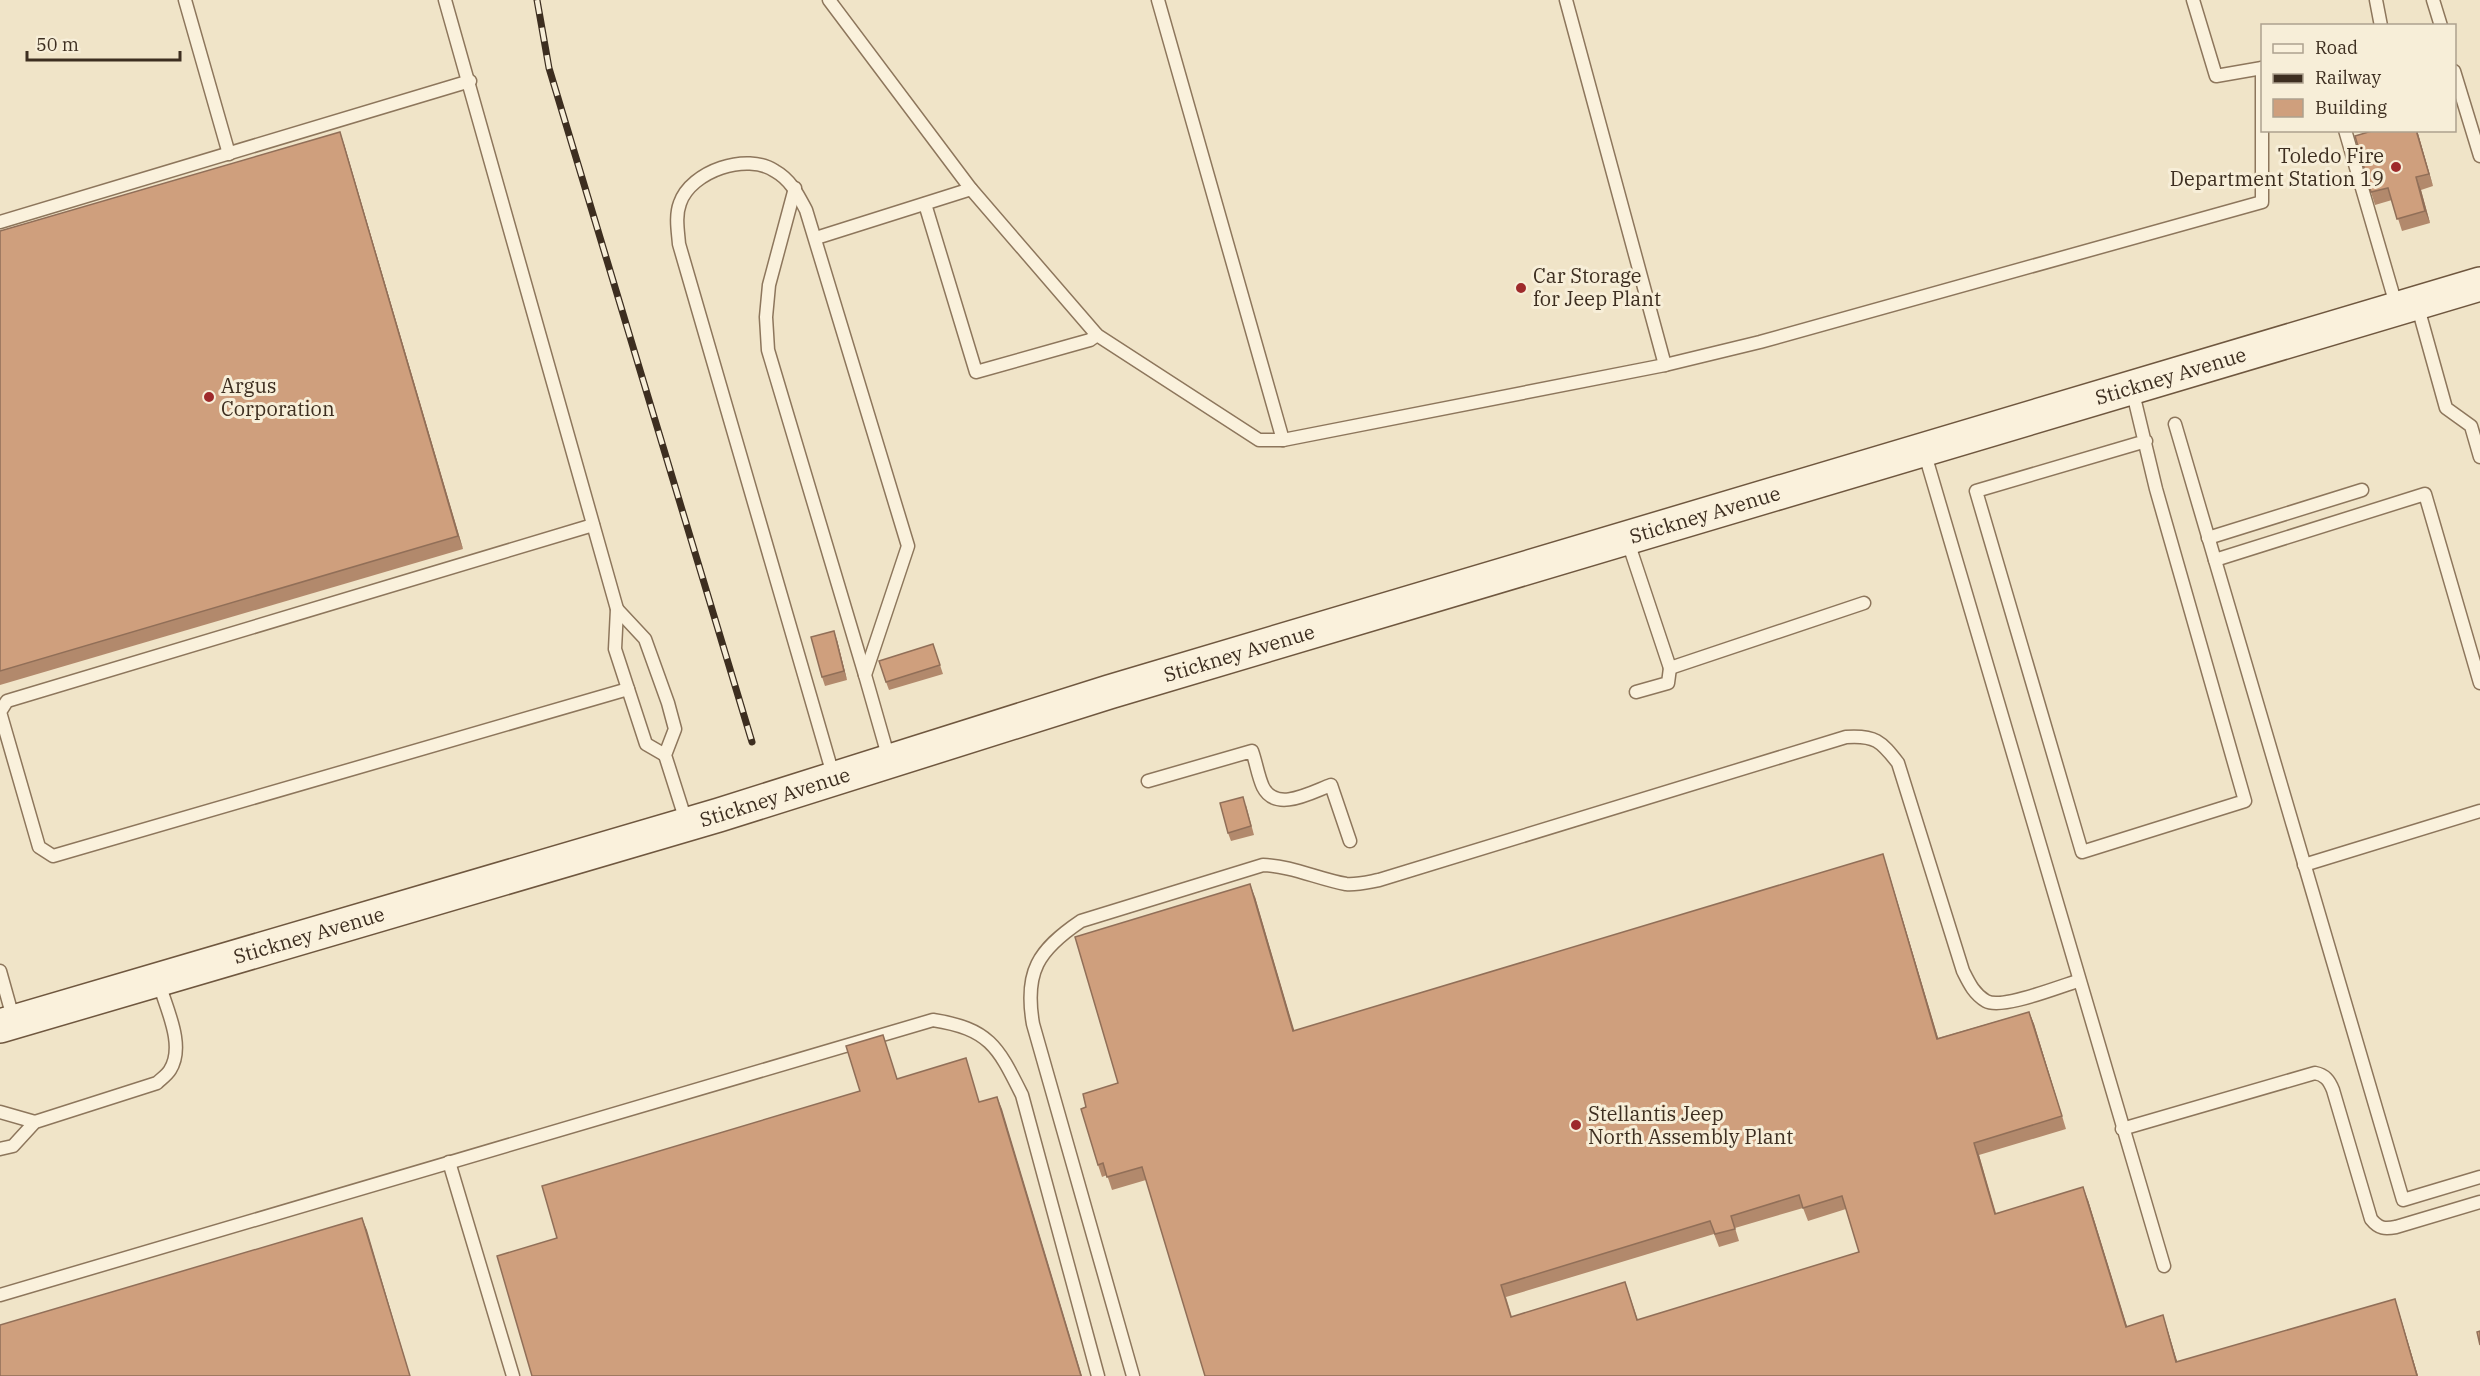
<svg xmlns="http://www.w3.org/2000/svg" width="2480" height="1376" font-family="'IBM Plex Serif',serif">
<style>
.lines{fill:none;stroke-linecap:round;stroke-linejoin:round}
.lane-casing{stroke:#8d765c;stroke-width:15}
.secondary-casing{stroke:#6f573f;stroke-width:36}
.lane{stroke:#faf1dc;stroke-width:12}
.secondary{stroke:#faf1dc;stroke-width:33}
.rail-casing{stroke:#3d2e20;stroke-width:7}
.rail{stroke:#f7eed8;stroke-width:4.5;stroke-dasharray:14;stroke-linecap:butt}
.wall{fill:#b2896c;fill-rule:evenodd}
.shaded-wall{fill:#916f58}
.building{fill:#cf9f7d;stroke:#916f58;stroke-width:1.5;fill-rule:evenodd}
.poi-dot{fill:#9e2a2b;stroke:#f7eed8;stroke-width:2}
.labels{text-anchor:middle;stroke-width:6;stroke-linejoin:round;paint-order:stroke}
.poi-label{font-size:20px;fill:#3d2e20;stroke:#f7eed8;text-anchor:start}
.street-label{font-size:20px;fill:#3d2e20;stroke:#f7eed8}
</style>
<rect width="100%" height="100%" fill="#f0e4c8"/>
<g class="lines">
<!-- lane casing -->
<g class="lane-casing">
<g id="lane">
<path d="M 185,0 L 229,154"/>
<path d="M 445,0 L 617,609 L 615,649 L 646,744 L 665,755"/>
<path d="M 829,0 L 971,189 L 1097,335 L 1259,440 L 1283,440 L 1665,365 L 1760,342 L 2262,202 L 2262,68"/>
<path d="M 1158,0 L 1283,440"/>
<path d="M 1566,0 L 1665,365"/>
<path d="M 2193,0 L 2216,76 L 2262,68"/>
<path d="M 2376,0 L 2381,26"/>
<path d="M 2433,0 L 2441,26"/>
<path d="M 2454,71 L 2480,156"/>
<path d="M 2345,130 L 2397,308"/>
<path d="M 795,188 L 769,285 L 766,317 L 768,350 L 865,675"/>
<path d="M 925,204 L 976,372 L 1072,345 L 1090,340 L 1097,335"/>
<path d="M 0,222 L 470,81"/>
<path d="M 816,238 L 971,189"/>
<path d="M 2417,304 L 2446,408 L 2471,426 L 2480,457"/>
<path d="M 2132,389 L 2156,489 L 2245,801 L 2082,852 L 1976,491 L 2146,441"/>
<path d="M 2175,424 L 2403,1200 L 2480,1177"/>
<path d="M 1924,451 L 2164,1266"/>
<path d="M 593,525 L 7,701 L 0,712 L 39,847 L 53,856 L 628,689"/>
<path d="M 2208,538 L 2362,490"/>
<path d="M 1627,539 L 1670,668 L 1864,603"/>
<path d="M 2215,560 L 2425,494 L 2480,683"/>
<path d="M 617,609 L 645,639 L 668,703 L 675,729 L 665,755 L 687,824"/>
<path d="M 1636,692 L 1668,683 L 1670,668"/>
<path d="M 834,778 L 679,244 C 678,231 675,216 680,203 C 691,171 747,152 775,171 C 791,180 798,195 806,210 L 908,546 L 865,675 L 889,759"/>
<path d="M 1148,781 L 1252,751 C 1256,762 1258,776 1263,787 C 1276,813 1312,792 1331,785 L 1350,841"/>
<path d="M 2304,865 L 2480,811"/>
<path d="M 0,971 L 14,1021"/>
<path d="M 0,1112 L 35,1122"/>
<path d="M 2122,1129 L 2315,1073 C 2325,1075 2329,1080 2333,1090 L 2371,1219 C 2379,1229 2385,1229 2396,1227 L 2480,1202"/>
<path d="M 0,1149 L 13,1146 L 35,1122 L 157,1083 C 161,1079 167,1075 170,1070 C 186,1045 165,1006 158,980"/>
<path d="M 449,1162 L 513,1376"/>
<path d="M 0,1295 L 933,1020 C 990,1029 998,1047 1022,1095 L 1098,1376"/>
<path d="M 1133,1376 L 1033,1024 C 1024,972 1038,950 1081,921 L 1263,865 C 1292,866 1318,879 1346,884 C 1357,885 1368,882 1379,880 L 1846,737 C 1875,735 1881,741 1898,763 L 1963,971 C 1969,983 1974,994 1986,1001 C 2002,1010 2060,986 2078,981"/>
</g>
</g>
<!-- secondary casing -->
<g class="secondary-casing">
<g id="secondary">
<path id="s1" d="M 0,1026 L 719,815 L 1109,692 L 2480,284"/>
</g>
</g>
<!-- lane -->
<use href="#lane" class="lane"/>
<!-- secondary -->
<use href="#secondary" class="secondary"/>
<!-- rail casing -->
<g class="rail-casing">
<path id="rail" d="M 537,0 L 549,68 L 752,742"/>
</g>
<!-- rail -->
<use href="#rail" class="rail"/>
</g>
<!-- wall -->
<g class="wall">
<path d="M 2417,130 L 2433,186 L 2421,190 L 2430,223 L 2402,231 L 2392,200 L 2375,205 L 2371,192 Z"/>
<path d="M 344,144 L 463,549 L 0,685 L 0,231 Z"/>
<path d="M 837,640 L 847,680 L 825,686 L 822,677 Z"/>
<path d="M 933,644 L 943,674 L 889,690 L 886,682 Z"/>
<path d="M 1246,805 L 1254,835 L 1231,841 L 1228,833 Z"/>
<path d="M 1887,867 L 1938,1038 L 2029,1012 L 2034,1024 L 2066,1129 L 1979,1155 L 1996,1213 L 2088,1200 L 2127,1327 L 2167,1328 L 2177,1362 L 2395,1299 L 2418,1376 L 1205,1376 L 1146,1180 L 1112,1190 L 1107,1175 L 1102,1177 L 1098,1165 L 1086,1107 L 1118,1083 L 1255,897 L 1294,1031 ZM 1803,1208 L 1808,1221 L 1846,1209 L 1859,1252 L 1638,1320 L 1625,1282 L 1512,1317 L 1506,1297 L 1714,1234 L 1719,1247 L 1739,1241 L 1735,1228 Z"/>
</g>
<!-- shaded-wall -->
<g class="shaded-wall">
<path d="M 2416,130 L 2417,130 L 2433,186 L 2429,174 Z"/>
<path d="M 340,132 L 344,144 L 463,549 L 458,536 Z"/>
<path d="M 2416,177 L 2421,190 L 2430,223 L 2425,211 Z"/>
<path d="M 834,631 L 837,640 L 847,680 L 844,671 Z"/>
<path d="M 1883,854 L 1887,867 L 1942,1051 L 1937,1039 Z"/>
<path d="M 1250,884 L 1255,897 L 1298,1043 L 1293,1031 Z"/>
<path d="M 2029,1012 L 2034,1024 L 2066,1129 L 2062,1116 Z"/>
<path d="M 997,1097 L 1002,1109 L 1082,1376 L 1081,1376 Z"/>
<path d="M 1974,1143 L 1979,1155 L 1999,1226 L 1995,1214 Z"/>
<path d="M 2083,1187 L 2088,1200 L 2131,1339 L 2126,1327 Z"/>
<path d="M 362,1218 L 367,1230 L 410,1376 Z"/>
<path d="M 2395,1299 L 2399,1312 L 2418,1376 L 2417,1376 Z"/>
<path d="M 2163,1315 L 2167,1328 L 2181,1374 L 2176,1362 Z"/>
</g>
<!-- building -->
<g class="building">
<path d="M 2375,130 L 2416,130 L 2429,174 L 2416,177 L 2425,211 L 2397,219 L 2388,188 L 2371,192 L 2355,136 Z"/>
<path d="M 340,132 L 458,536 L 0,671 L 0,231 Z"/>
<path d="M 834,631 L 844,671 L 822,677 L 811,637 Z"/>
<path d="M 933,644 L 940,665 L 886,682 L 879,661 Z"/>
<path d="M 1243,797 L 1251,826 L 1228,833 L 1220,803 Z"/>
<path d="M 1883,854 L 1937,1039 L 2029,1012 L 2062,1116 L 1974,1143 L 1995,1214 L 2083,1187 L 2126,1327 L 2163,1315 L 2176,1362 L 2395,1299 L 2417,1376 L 1205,1376 L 1142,1167 L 1107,1177 L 1103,1163 L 1098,1165 L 1081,1109 L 1086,1107 L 1083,1094 L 1118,1083 L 1075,937 L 1250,884 L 1293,1031 ZM 1799,1195 L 1803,1208 L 1842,1196 L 1859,1252 L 1637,1320 L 1625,1282 L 1511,1317 L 1501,1285 L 1710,1221 L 1715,1234 L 1735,1229 L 1731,1216 Z"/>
<path d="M 883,1035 L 897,1079 L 966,1058 L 979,1102 L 997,1097 L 1081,1376 L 532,1376 L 497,1256 L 557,1238 L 542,1186 L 860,1091 L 846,1046 Z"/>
<path d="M 362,1218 L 410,1376 L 0,1376 L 0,1325 Z"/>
<path d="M 2480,1331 L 2480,1345 L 2477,1332 Z"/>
</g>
<!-- markers -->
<g class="poi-dot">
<circle cx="2396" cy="167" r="6"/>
<circle cx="1521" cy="288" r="6"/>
<circle cx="209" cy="397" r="6"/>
<circle cx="1576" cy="1125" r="6"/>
</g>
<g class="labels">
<!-- poi labels -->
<g class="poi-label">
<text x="2384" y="163" text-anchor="end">Toledo Fire<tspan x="2384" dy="23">Department Station 19</tspan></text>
<text x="1533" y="283">Car Storage<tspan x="1533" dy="23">for Jeep Plant</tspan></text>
<text x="221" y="393">Argus<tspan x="221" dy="23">Corporation</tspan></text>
<text x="1588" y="1121">Stellantis Jeep<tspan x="1588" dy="23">North Assembly Plant</tspan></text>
</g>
<!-- street labels -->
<g class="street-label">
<text dy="7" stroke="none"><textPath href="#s1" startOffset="2266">Stickney Avenue</textPath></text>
<text dy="7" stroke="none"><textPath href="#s1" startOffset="1780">Stickney Avenue</textPath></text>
<text dy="7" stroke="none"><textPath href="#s1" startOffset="1294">Stickney Avenue</textPath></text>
<text dy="7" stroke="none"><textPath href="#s1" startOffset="808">Stickney Avenue</textPath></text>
<text dy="7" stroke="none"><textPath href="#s1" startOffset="322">Stickney Avenue</textPath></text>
</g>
</g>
<!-- legend -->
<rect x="2261" y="24" width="195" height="108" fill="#f7eed8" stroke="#ada18e" stroke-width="1.5"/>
<rect x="2273" y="44" width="30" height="9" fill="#faf1dc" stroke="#ada18e" stroke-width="1.5"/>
<text x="2315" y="54" font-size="18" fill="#3d2e20">Road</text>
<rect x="2273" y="74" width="30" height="9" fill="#3d2e20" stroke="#ada18e" stroke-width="1.5"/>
<text x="2315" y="84" font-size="18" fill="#3d2e20">Railway</text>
<rect x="2273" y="99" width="30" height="18" fill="#cf9f7d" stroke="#ada18e" stroke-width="1.5"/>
<text x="2315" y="114" font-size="18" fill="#3d2e20">Building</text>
<!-- scale -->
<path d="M27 51v9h153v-9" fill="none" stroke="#3d2e20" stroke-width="3"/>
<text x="36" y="51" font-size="18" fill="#3d2e20" stroke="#f7eed8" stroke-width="4.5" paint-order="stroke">50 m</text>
</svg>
